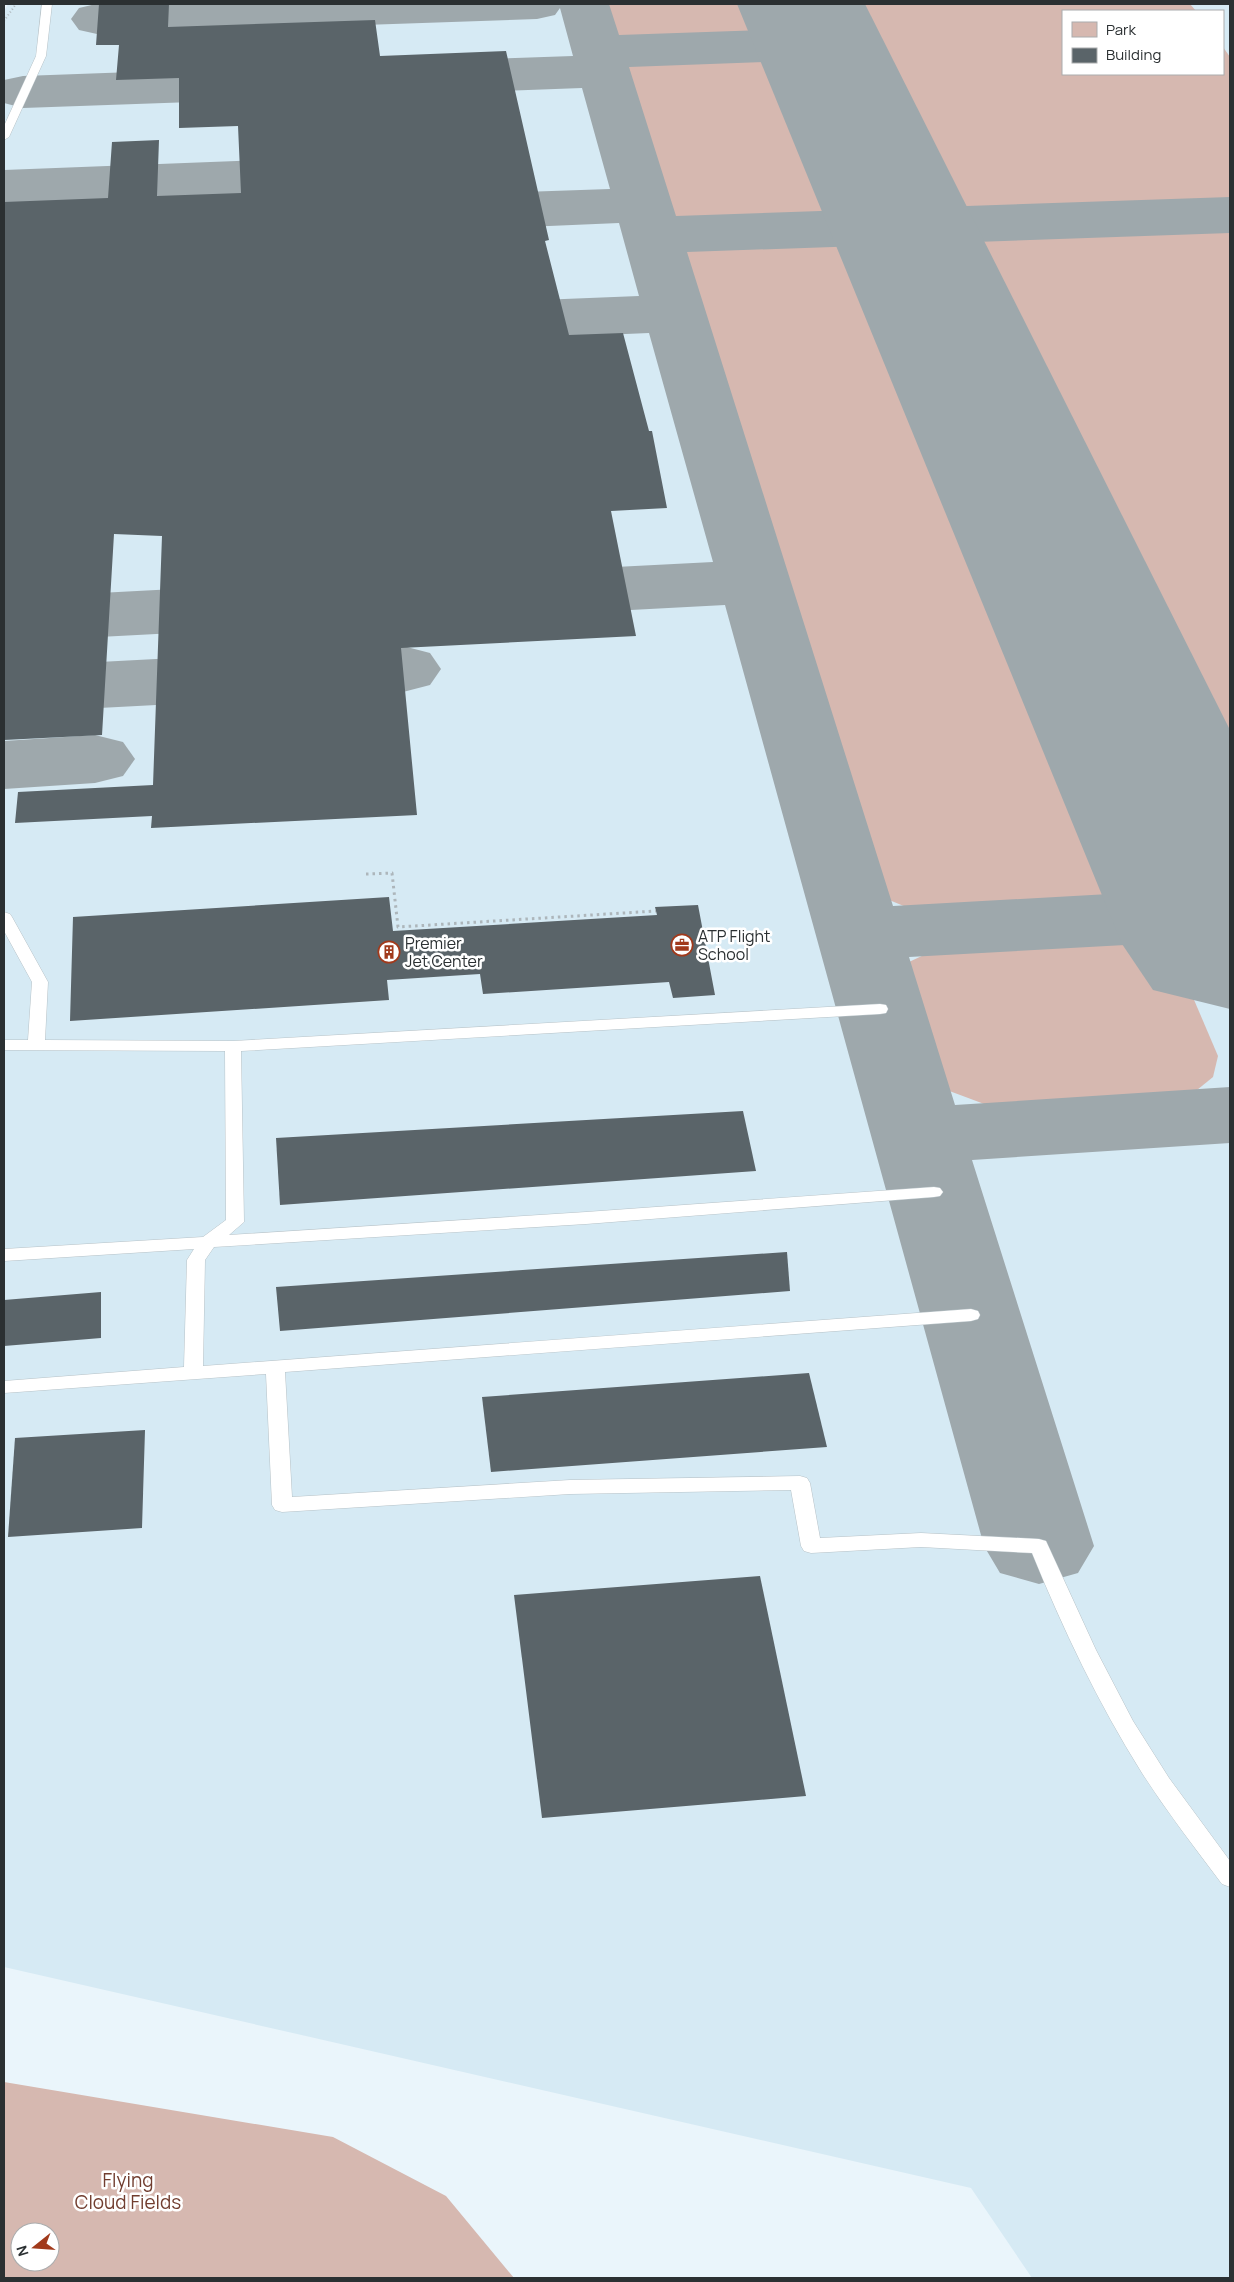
<svg xmlns="http://www.w3.org/2000/svg" width="1234" height="2282" font-family="Manrope,sans-serif">
<style>
.built{fill:#d6eaf4;fill-rule:evenodd}
.green{fill:#d6b8b0;fill-rule:evenodd}
.lines{fill:none;stroke-linecap:round;stroke-linejoin:round}
.taxiway{fill:#9ea8ac;fill-rule:evenodd}
.runway{fill:#9ea8ac;fill-rule:evenodd}
.building{fill:#5a6469}
.lane-casing{stroke:#b7c2c7;stroke-width:1}
.path-far1{stroke:#adb6bb;stroke-width:2;stroke-dasharray:1 2.5;stroke-linecap:butt}
.path{stroke:#adb6bb;stroke-width:3;stroke-dasharray:2.5 4;stroke-linecap:butt}
.lane{fill:#fff;fill-rule:evenodd}
.labels{text-anchor:middle;stroke-width:5;stroke-linejoin:round;paint-order:stroke}
.poi-label{font-size:16px;fill:#2b3032;stroke:#fff;text-anchor:start}
.near-park-label{font-size:19px;fill:#713d2f;stroke:#fff}
</style>
<rect width="100%" height="100%" fill="#eaf5fb"/>
<!-- built -->
<path class="built" d="M 8,4 L 1230,4 L 1230,2278 L 1032,2278 L 971,2188 L 4,1967 L 4,11 ZM 1063,11 L 1223,11 L 1223,74 L 1063,74 Z"/>
<!-- green -->
<g class="green">
<path d="M 599,4 L 766,4 L 778,31 C 772,35 767,38 761,39 C 738,45 638,48 617,39 C 614,38 610,35 607,33 Z"/>
<path d="M 832,4 L 1190,4 L 1196,11 L 1063,11 L 1063,74 L 1223,74 L 1223,47 L 1230,57 L 1230,206 L 983,216 C 960,215 942,216 926,198 Z"/>
<path d="M 748,54 L 769,56 L 792,64 L 853,208 L 835,220 L 822,222 L 707,227 L 675,220 L 664,211 L 621,74 L 624,66 C 652,51 714,55 748,54 Z"/>
<path d="M 1230,222 L 1230,838 L 951,250 L 953,242 L 966,236 L 987,232 Z"/>
<path d="M 820,239 C 839,239 854,242 872,251 L 1137,869 L 1132,886 L 1108,898 L 1080,905 L 944,911 L 911,909 L 882,897 L 869,883 L 679,264 L 681,255 C 717,236 779,241 820,239 Z"/>
<path d="M 1106,936 L 1149,945 L 1180,967 L 1218,1056 L 1213,1077 L 1197,1090 L 1166,1098 L 995,1108 L 944,1089 L 926,1069 L 901,990 L 909,962 L 943,946 Z"/>
<path d="M 4,2082 L 333,2137 L 446,2196 L 514,2278 L 4,2278 ZM 20,2232 L 50,2232 L 50,2262 L 20,2262 Z"/>
</g>
<g class="lines">
<!-- taxiway -->
<g class="taxiway">
<path d="M 96,4 L 609,4 L 619,35 L 820,28 L 839,33 L 846,44 L 839,55 L 820,60 L 629,67 L 676,216 L 1230,197 L 1230,233 L 687,252 L 893,906 L 1216,888 L 1230,892 L 1230,936 L 1216,940 L 909,957 L 955,1105 L 1230,1087 L 1230,1143 L 972,1160 L 1094,1546 L 1078,1573 L 1039,1584 L 1000,1573 L 984,1546 L 725,605 L 497,617 L 471,611 L 460,595 L 471,579 L 497,573 L 713,562 L 649,333 L 435,342 L 413,336 L 404,323 L 413,310 L 435,304 L 639,296 L 619,223 L 412,232 L 391,226 L 383,214 L 391,202 L 412,196 L 610,189 L 582,88 L 23,108 L 4,103 L 4,80 L 23,76 L 573,56 L 560,8 L 555,15 L 537,19 L 97,34 L 79,30 L 71,19 L 79,8 Z"/>
<path d="M 370,156 L 390,161 L 399,173 L 390,185 L 370,190 L 4,204 L 4,170 Z"/>
<path d="M 290,583 L 316,589 L 327,605 L 316,621 L 290,627 L 4,642 L 4,598 Z"/>
<path d="M 403,646 L 430,653 L 441,669 L 430,685 L 403,692 L 4,713 L 4,667 Z"/>
<path d="M 95,735 L 123,742 L 135,759 L 123,776 L 95,783 L 4,789 L 4,741 Z"/>
</g>
<!-- runway -->
<path class="runway" d="M 737,4 L 865,4 L 1230,730 L 1230,1009 L 1153,990 L 1122,944 Z"/>
</g>
<!-- building -->
<g class="building">
<path d="M 99,4 L 169,4 L 168,27 L 375,20 L 380,56 L 506,51 L 549,240 L 545,241 L 569,335 L 623,333 L 649,431 L 652,431 L 667,508 L 611,511 L 636,636 L 401,648 L 417,815 L 151,828 L 152,816 L 15,823 L 18,792 L 153,785 L 162,536 L 114,534 L 102,735 L 4,740 L 4,202 L 108,198 L 112,142 L 159,140 L 157,196 L 241,193 L 238,126 L 179,128 L 179,78 L 116,80 L 119,45 L 96,45 Z"/>
<path d="M 389,897 L 393,931 L 657,915 L 655,907 L 698,905 L 715,995 L 673,998 L 669,982 L 483,994 L 480,974 L 387,980 L 389,1000 L 70,1021 L 73,917 Z"/>
<path d="M 743,1111 L 756,1171 L 280,1205 L 276,1138 Z"/>
<path d="M 787,1252 L 790,1291 L 280,1331 L 276,1287 Z"/>
<path d="M 101,1292 L 101,1338 L 4,1346 L 4,1300 Z"/>
<path d="M 809,1373 L 827,1447 L 491,1472 L 482,1397 Z"/>
<path d="M 145,1430 L 142,1528 L 8,1537 L 15,1438 Z"/>
<path d="M 760,1576 L 806,1796 L 542,1818 L 514,1595 Z"/>
</g>
<g class="lines">
<!-- lane casing -->
<g class="lane-casing">
<g id="lane">
<path d="M 42,4 L 52,4 L 46,56 L 9,137 L 4,140 L 4,126 L 36,56 Z"/>
<path d="M 4,912 L 10,914 L 12,917 L 48,982 L 45,1040 L 233,1041 L 880,1004 L 886,1005 L 888,1009 L 886,1013 L 880,1014 L 241,1051 L 244,1222 L 229,1235 L 586,1212 L 934,1187 L 940,1188 L 943,1192 L 940,1196 L 934,1197 L 586,1224 L 214,1247 L 205,1260 L 203,1366 L 971,1309 L 978,1311 L 980,1315 L 978,1319 L 971,1321 L 285,1372 L 292,1497 L 570,1480 L 800,1476 L 807,1478 L 810,1483 L 820,1538 L 921,1533 L 1039,1539 L 1046,1541 L 1096,1650 L 1133,1721 L 1169,1778 L 1230,1861 L 1230,1887 L 1222,1884 C 1195,1848 1167,1812 1142,1773 C 1098,1703 1063,1629 1032,1553 L 921,1547 L 811,1553 L 804,1551 L 801,1546 L 791,1490 L 570,1494 L 282,1512 L 275,1510 L 272,1505 L 266,1374 L 4,1393 L 4,1381 L 184,1367 L 187,1260 L 194,1249 L 4,1261 L 4,1249 L 203,1237 L 226,1220 L 225,1051 L 4,1050 L 4,1040 L 28,1040 L 32,982 L 4,931 Z"/>
</g>
</g>
<!-- path-far1 -->
<path class="path-far1" d="M 4,21 L 16,4"/>
<!-- path -->
<path class="path" d="M 366,874 L 392,873 L 398,927 L 656,911"/>
<!-- lane -->
<use href="#lane" class="lane"/>
</g>
<!-- icons -->
<defs>
<g id="office-ring" transform="scale(1.125)"><circle r="9.5" fill="#fff" stroke="#a13a1c" stroke-width="1.5"/><path d="M-6-3h4V-5.5h4V-3h4V5H-6ZM-1-4.5V-3h2v-1.5ZM-6 0V1H6V0Z" fill="#a13a1c"/></g>
<g id="building-ring" transform="scale(1.125)"><circle r="9.5" fill="#fff" stroke="#a13a1c" stroke-width="1.5"/><path d="M-4-6H4V6H1V3H-1V6H-4ZM-2.5-4.3h1.7v1.8h-1.7ZM.8-4.3h1.7v1.8H.8ZM-2.5-1h1.7V.8h-1.7ZM.8-1h1.7V.8H.8Z" fill="#a13a1c"/></g>
</defs>
<g fill-rule="evenodd">
<use href="#office-ring" x="682" y="945"/>
<use href="#building-ring" x="389" y="952"/>
</g>
<g class="labels">
<!-- poi labels -->
<g class="poi-label">
<text x="698" y="942">ATP Flight<tspan x="698" dy="18">School</tspan></text>
<text x="405" y="949">Premier<tspan x="405" dy="18">Jet Center</tspan></text>
</g>
<!-- near-park labels -->
<g class="near-park-label">
<text x="128" y="2187">Flying<tspan x="128" dy="22">Cloud Fields</tspan></text>
</g>
</g>
<!-- border -->
<rect width="1234" height="2282" fill="none" stroke="#2b3032" stroke-width="10"/>
<!-- legend -->
<rect x="1062" y="10" width="162" height="65" fill="#ffffff" stroke="#aaacad"/>
<rect x="1072" y="22" width="25" height="15" fill="#d6b8b0" stroke="#aaacad"/>
<text x="1106" y="35" font-size="15" fill="#2b3032">Park</text>
<rect x="1072" y="48" width="25" height="15" fill="#5a6469" stroke="#aaacad"/>
<text x="1106" y="60" font-size="15" fill="#2b3032">Building</text>
<!-- north arrow -->
<g transform="translate(35 2247) rotate(253)"><circle r="24" fill="#ffffff" stroke="#aaacad"/>
<path d="M0-4L9 19L0 12L-9 19Z" fill="#a13a1c"/>
<text y="-8" font-size="14" font-weight="bold" text-anchor="middle" fill="#2b3032">N</text>
</g>
</svg>
